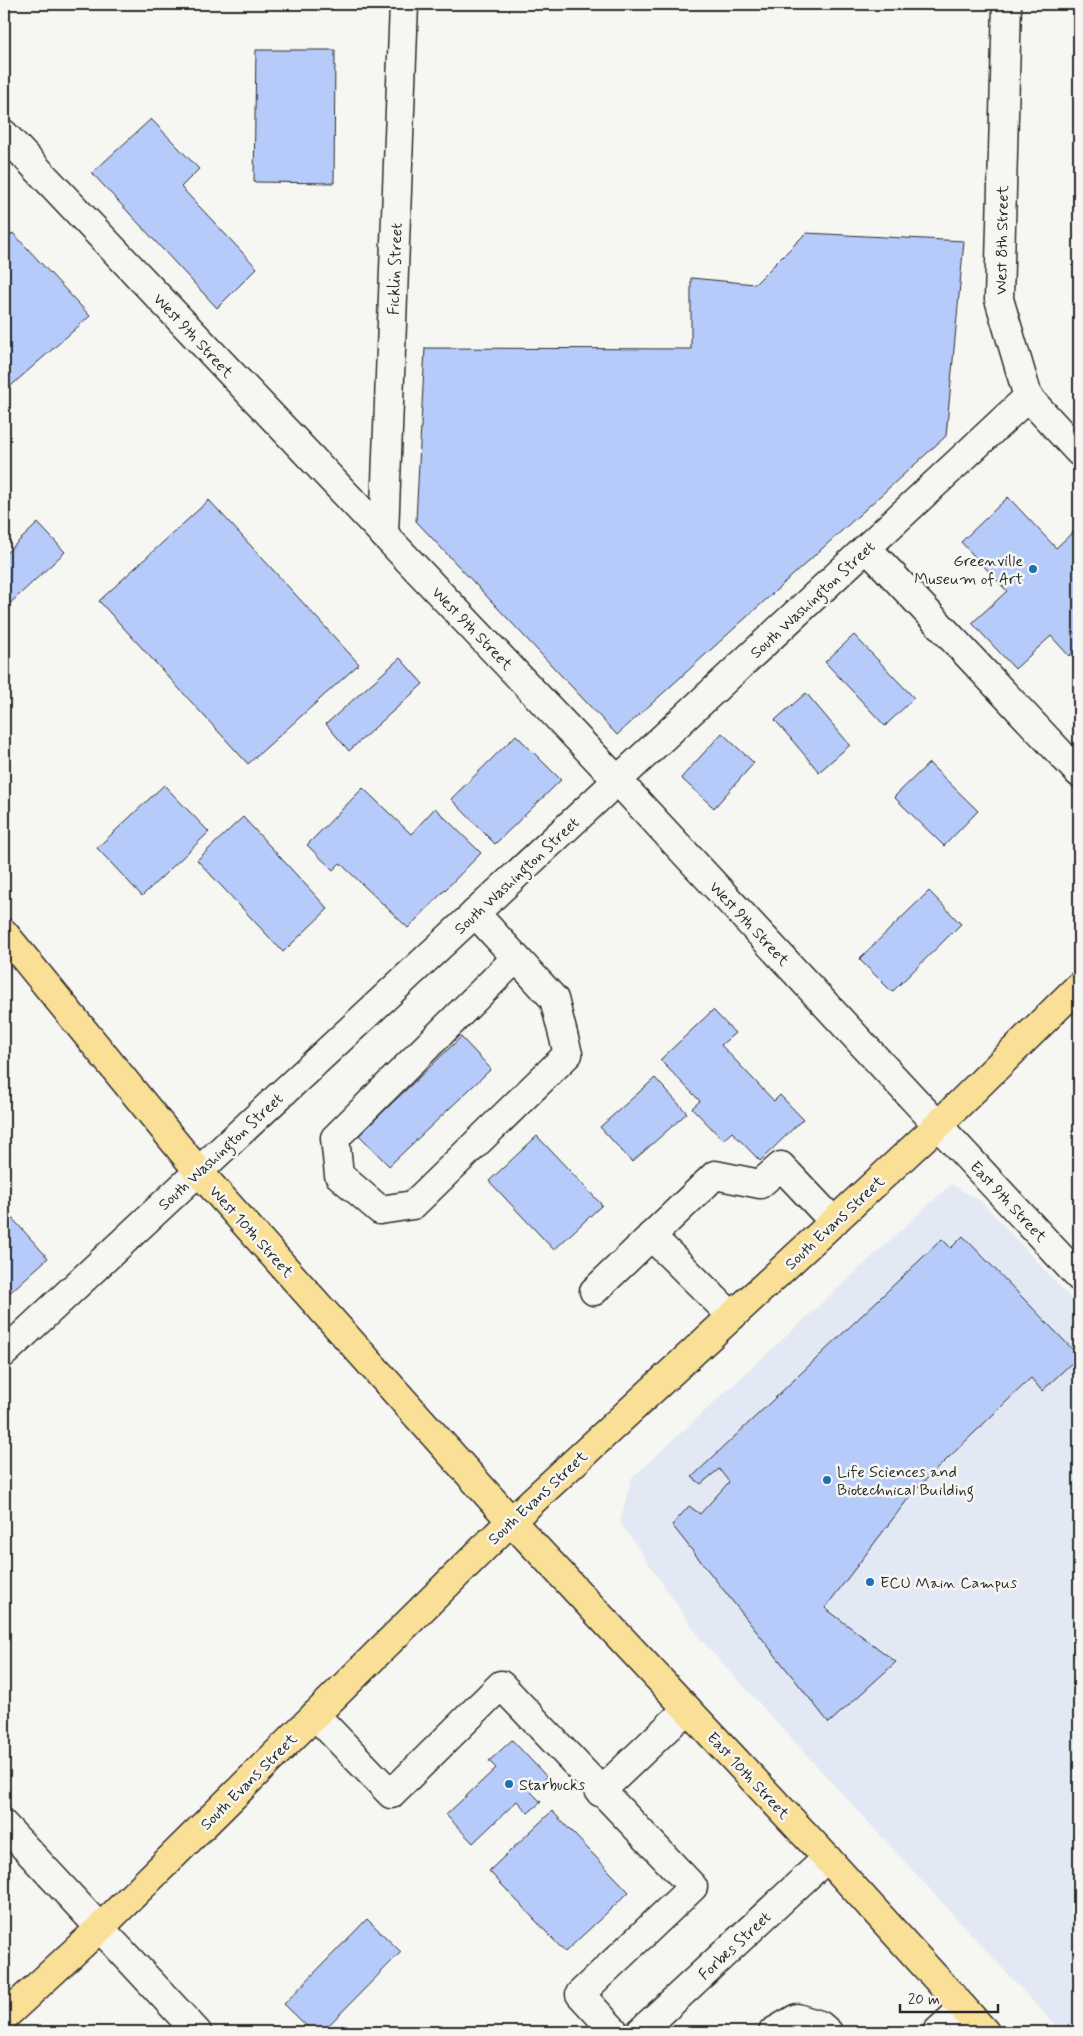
<svg xmlns="http://www.w3.org/2000/svg" width="1083" height="2036" font-family="Mynerve,sans-serif">
<style>
.built{fill:#e3e9f4}
.building{fill:#b6cbfa;stroke:#2b2b2b}
.lines{fill:none;stroke-linecap:round;stroke-linejoin:round}
.minor-casing{stroke:#2b2b2b;stroke-width:31}
.major-casing{stroke:#2b2b2b;stroke-width:31}
.minor{stroke:#f6f6f2;stroke-width:28}
.major{stroke:#fadf96;stroke-width:28}
.poi-dot{fill:#1f6fb2;stroke:#f6f6f2;stroke-width:2}
.labels{text-anchor:middle;stroke-width:5;stroke-linejoin:round;paint-order:stroke}
.street-label{font-size:16px;fill:#2b2b2b;stroke:#f6f6f2}
.poi-label{font-size:16px;fill:#2b2b2b;stroke:#f6f6f2;text-anchor:start}
</style>
<rect width="100%" height="100%" fill="#f6f6f2"/>
<filter id="ink" filterUnits="userSpaceOnUse"><feTurbulence type="fractalNoise" baseFrequency=".02" numOctaves="2"/><feDisplacementMap in="SourceGraphic" scale="10" xChannelSelector="R" yChannelSelector="G"/><feConvolveMatrix kernelMatrix="1 2 1 2 8 2 1 2 1" color-interpolation-filters="sRGB"/></filter>
<g filter="url(#ink)">
<!-- built -->
<path class="built" d="M 951,1184 L 981,1201 L 1079,1307 L 1079,2032 L 1061,2032 L 702,1641 L 620,1522 L 631,1479 Z"/>
<!-- building -->
<g class="building">
<path d="M 256,50 L 335,50 L 334,183 L 254,182 Z"/>
<path d="M 151,119 L 199,169 L 181,187 L 257,268 L 217,308 L 92,173 Z"/>
<path d="M 13,233 L 90,316 L 5,391 L 4,241 Z"/>
<path d="M 806,233 L 964,241 L 946,436 L 617,735 L 416,521 L 425,348 L 691,349 L 691,278 L 755,284 Z"/>
<path d="M 1008,497 L 1056,548 L 1073,532 L 1079,539 L 1079,646 L 1069,656 L 1051,636 L 1015,669 L 972,623 L 1007,591 L 961,542 Z"/>
<path d="M 209,500 L 359,664 L 248,764 L 99,601 Z"/>
<path d="M 38,523 L 65,552 L 4,609 L 4,555 Z"/>
<path d="M 854,635 L 914,698 L 885,726 L 825,662 Z"/>
<path d="M 400,658 L 423,684 L 349,751 L 326,724 Z"/>
<path d="M 806,693 L 850,745 L 819,772 L 775,720 Z"/>
<path d="M 722,733 L 754,763 L 714,808 L 681,778 Z"/>
<path d="M 516,735 L 561,780 L 495,844 L 451,799 Z"/>
<path d="M 929,763 L 978,811 L 944,846 L 894,797 Z"/>
<path d="M 164,785 L 209,832 L 142,896 L 97,848 Z"/>
<path d="M 363,788 L 411,834 L 435,808 L 481,853 L 408,928 L 340,863 L 333,870 L 307,845 Z"/>
<path d="M 243,817 L 328,909 L 283,952 L 197,860 Z"/>
<path d="M 929,891 L 961,924 L 892,992 L 859,959 Z"/>
<path d="M 713,1010 L 735,1033 L 721,1045 L 774,1101 L 780,1095 L 803,1119 L 760,1161 L 732,1132 L 723,1140 L 692,1108 L 700,1101 L 660,1060 Z"/>
<path d="M 461,1037 L 491,1069 L 389,1166 L 359,1135 Z"/>
<path d="M 655,1078 L 687,1113 L 632,1162 L 600,1127 Z"/>
<path d="M 537,1136 L 602,1205 L 554,1250 L 489,1181 Z"/>
<path d="M 4,1209 L 48,1258 L 4,1298 Z"/>
<path d="M 963,1236 L 1079,1356 L 1042,1391 L 1031,1378 L 914,1491 L 825,1608 L 896,1662 L 829,1723 L 672,1525 L 689,1506 L 700,1514 L 729,1482 L 719,1469 L 701,1484 L 692,1477 L 942,1239 L 951,1248 Z"/>
<path d="M 512,1740 L 547,1777 L 531,1792 L 541,1802 L 528,1813 L 517,1801 L 473,1843 L 446,1815 L 496,1768 L 489,1761 Z"/>
<path d="M 552,1811 L 629,1892 L 565,1952 L 489,1871 Z"/>
<path d="M 367,1919 L 401,1952 L 322,2032 L 313,2032 L 284,2004 Z"/>
</g>
<g class="lines">
<!-- minor casing -->
<g class="minor-casing">
<g id="minor">
<path d="M 1007,4 L 999,299 L 1028,397 L 1079,452"/>
<path d="M 4,134 L 617,780 L 1079,1277"/>
<path d="M 384,535 L 404,4"/>
<path d="M 867,548 L 1079,773"/>
<path d="M 475,913 L 554,999 L 568,1054 L 413,1205 L 380,1210 L 339,1175 L 335,1138 L 516,958"/>
<path d="M 651,1236 L 732,1316"/>
<path d="M 594,1291 L 715,1175 L 760,1184 L 781,1166 L 834,1222"/>
<path d="M 4,1353 L 1028,397"/>
<path d="M 315,1715 L 391,1794 L 501,1685 L 693,1887 L 580,1994 L 615,2032"/>
<path d="M 600,1792 L 687,1709"/>
<path d="M 4,1825 L 197,2032"/>
<path d="M 640,2032 L 827,1858"/>
<path d="M 773,2032 L 797,2018 L 820,2025 L 828,2032"/>
<path d="M 937,2032 L 963,2008"/>
</g>
</g>
<!-- major casing -->
<g class="major-casing">
<g id="major">
<path d="M 4,933 L 199,1172 L 511,1521 L 827,1858 L 985,2032"/>
<path d="M 4,2017 L 100,1928 L 511,1521 L 938,1125 L 1079,986"/>
</g>
</g>
<!-- minor -->
<use href="#minor" class="minor"/>
<!-- major -->
<use href="#major" class="major"/>
</g>
</g>
<!-- markers -->
<g class="poi-dot">
<circle cx="1033" cy="569" r="5"/>
<circle cx="827" cy="1480" r="5"/>
<circle cx="870" cy="1582" r="5"/>
<circle cx="509" cy="1784" r="5"/>
</g>
<g class="labels">
<!-- street labels -->
<g class="street-label">
<text transform="translate(1001 240) rotate(-89)" y="6">West 8th Street</text>
<text transform="translate(394 269) rotate(-88)" y="6">Ficklin Street</text>
<text transform="translate(194 335) rotate(47)" y="6">West 9th Street</text>
<text transform="translate(812 599) rotate(-43)" y="6">South Washington Street</text>
<text transform="translate(473 628) rotate(46)" y="6">West 9th Street</text>
<text transform="translate(516 875) rotate(-43)" y="6">South Washington Street</text>
<text transform="translate(750 923) rotate(47)" y="6">West 9th Street</text>
<text transform="translate(220 1151) rotate(-43)" y="6">South Washington Street</text>
<text transform="translate(1009 1201) rotate(47)" y="6">East 9th Street</text>
<text transform="translate(834 1222) rotate(-43)" y="6">South Evans Street</text>
<text transform="translate(252 1231) rotate(48)" y="6">West 10th Street</text>
<text transform="translate(537 1497) rotate(-43)" y="6">South Evans Street</text>
<text transform="translate(749 1775) rotate(47)" y="6">East 10th Street</text>
<text transform="translate(248 1781) rotate(-45)" y="6">South Evans Street</text>
<text transform="translate(734 1945) rotate(-43)" y="6">Forbes Street</text>
</g>
<!-- poi labels -->
<g class="poi-label">
<text x="1023" y="566" text-anchor="end">Greenville<tspan x="1023" dy="18">Museum of Art</tspan></text>
<text x="837" y="1477">Life Sciences and<tspan x="837" dy="18">Biotechnical Building</tspan></text>
<text x="880" y="1588">ECU Main Campus</text>
<text x="519" y="1790">Starbucks</text>
</g>
</g>
<!-- margin -->
<rect width="1083" height="2036" fill="none" stroke="#f6f6f2" stroke-width="20"/>
<rect x="10" y="10" width="1063" height="2016" fill="none" stroke="#2b2b2b" stroke-width="2" filter="url(#ink)"/>
<!-- scale -->
<path d="M900 2004v8h98v-8" fill="none" stroke="#2b2b2b" stroke-width="2.5"/>
<text x="908" y="2004" font-size="15" fill="#2b2b2b" stroke="#f6f6f2" stroke-width="4" paint-order="stroke">20 m</text>
</svg>
